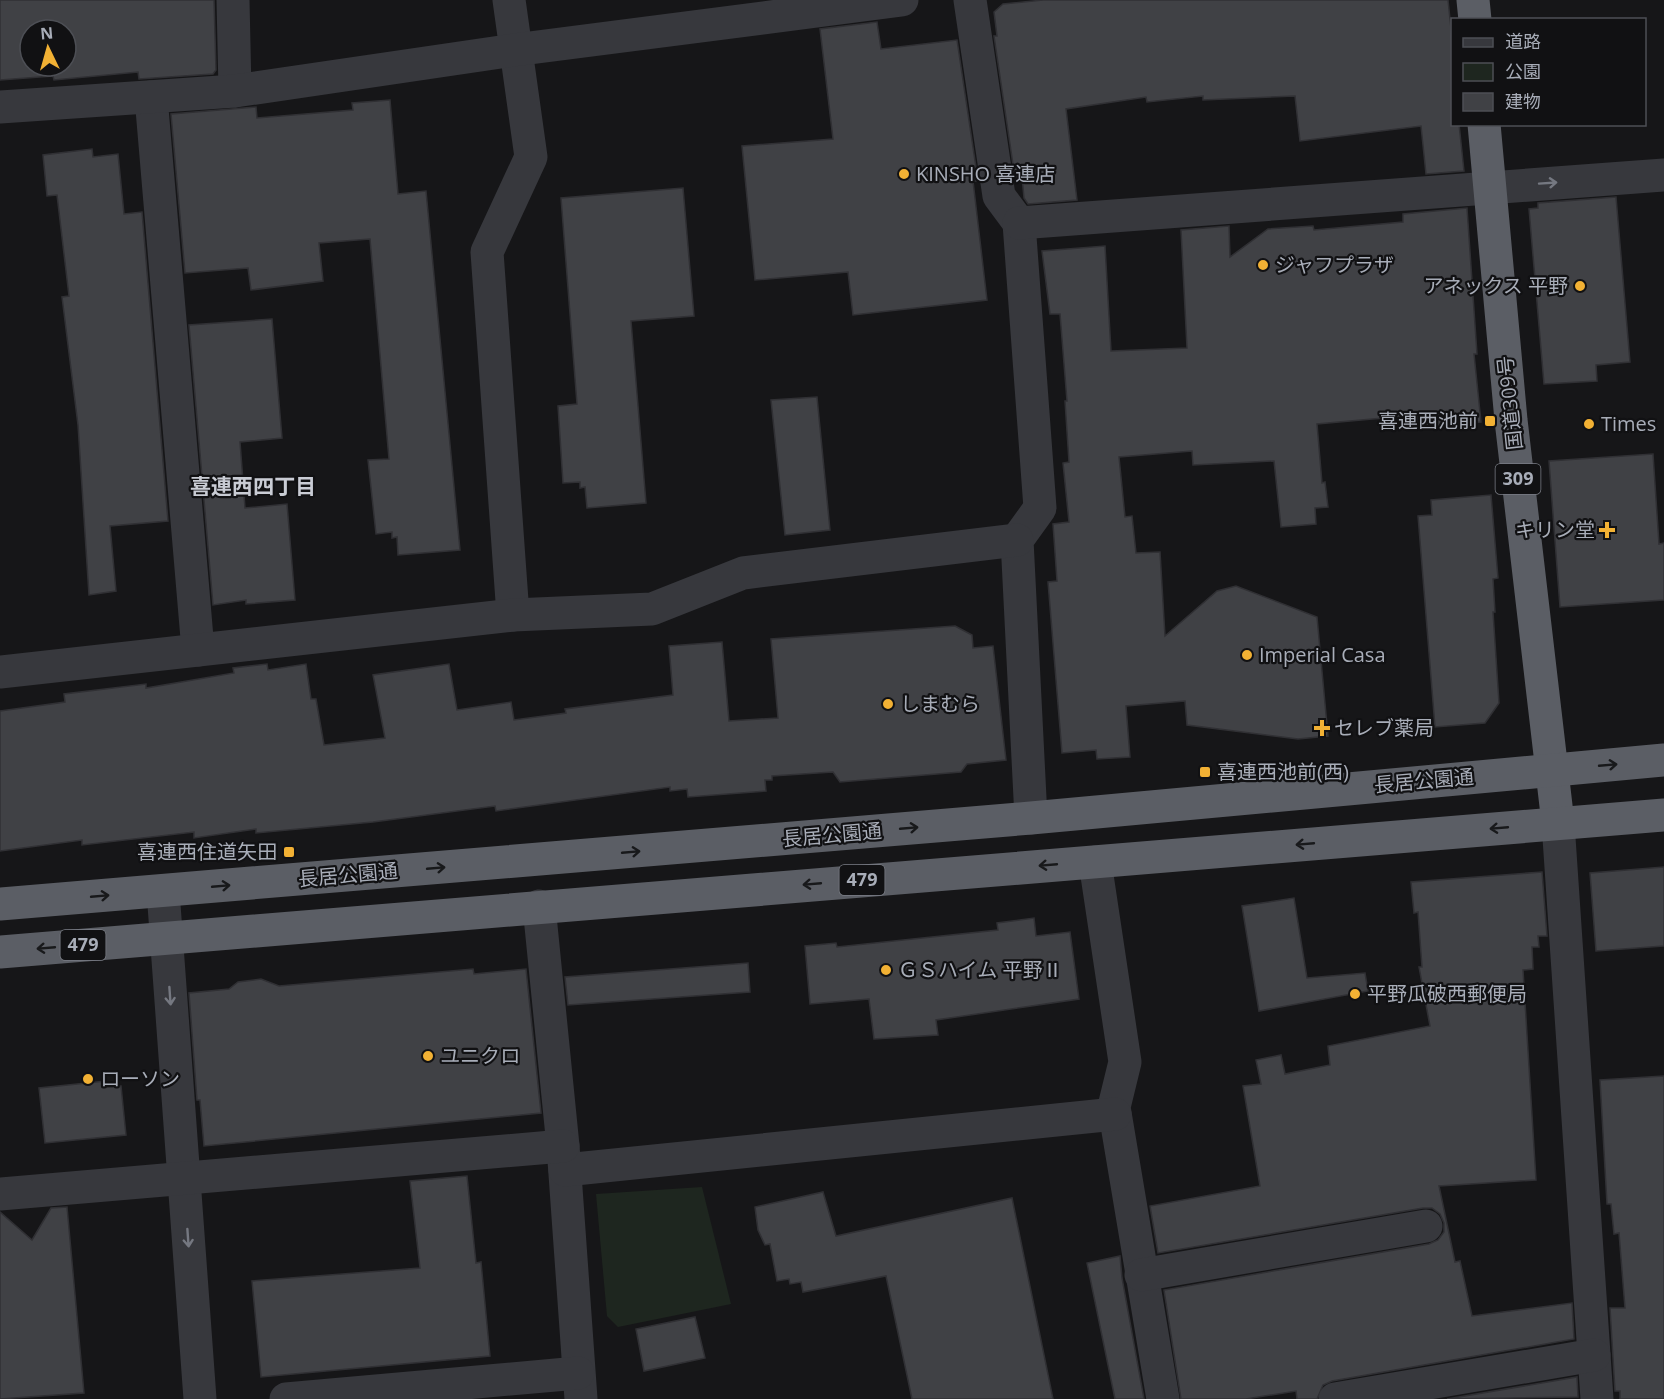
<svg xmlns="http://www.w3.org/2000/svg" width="1664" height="1399" font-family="'Open Sans','Noto Sans JP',sans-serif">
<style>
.green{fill:#1e261f}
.building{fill:#404145;stroke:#303034;stroke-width:1.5;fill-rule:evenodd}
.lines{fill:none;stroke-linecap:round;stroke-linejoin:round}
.minor{stroke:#37383d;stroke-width:33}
.trunk{stroke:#5b5e65;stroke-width:33}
.oneway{stroke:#757881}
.oneway2{stroke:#18191b}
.poi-dot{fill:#f2b134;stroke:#111113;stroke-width:2}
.labels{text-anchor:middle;stroke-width:4.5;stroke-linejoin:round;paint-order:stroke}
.shield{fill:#111113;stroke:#7b7e86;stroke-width:1.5}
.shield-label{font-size:18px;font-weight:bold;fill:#a8adb8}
.poi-label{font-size:20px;fill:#a8adb8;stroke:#111113;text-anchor:start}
.street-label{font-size:20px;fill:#a8adb8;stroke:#111113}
.neighbourhood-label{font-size:21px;font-weight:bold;fill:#c9ccd4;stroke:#111113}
</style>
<rect width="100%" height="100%" fill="#161618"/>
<!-- green -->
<path class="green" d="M 702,1187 L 731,1304 L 618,1327 L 607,1316 L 596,1194 Z"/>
<!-- building -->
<g class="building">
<path d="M 0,0 L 214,0 L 216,70 L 213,74 L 139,79 L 138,72 L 54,80 L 53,76 L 0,80 ZM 30,30 L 66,30 L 66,66 L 30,66 Z"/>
<path d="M 1043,0 L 1448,0 L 1452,38 L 1452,124 L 1459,124 L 1464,171 L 1426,174 L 1421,126 L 1300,141 L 1295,96 L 1203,100 L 1203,96 L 1147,102 L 1146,97 L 1066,109 L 1077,200 L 1028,204 L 1024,198 L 1022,177 L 1015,178 L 994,36 L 997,36 L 994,12 L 1003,4 Z"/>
<path d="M 877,22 L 881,49 L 957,40 L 978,181 L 973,181 L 987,300 L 853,315 L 848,272 L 755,280 L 742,146 L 833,139 L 820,29 Z"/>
<path d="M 390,100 L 398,194 L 426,191 L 460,550 L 398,555 L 397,537 L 392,538 L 392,532 L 376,534 L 368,460 L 389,459 L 370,239 L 319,243 L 323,281 L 251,290 L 248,268 L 185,273 L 171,114 L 256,107 L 257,118 L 353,110 L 352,103 Z"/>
<path d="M 92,149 L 93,157 L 118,154 L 124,214 L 142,212 L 168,521 L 110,526 L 116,591 L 89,595 L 78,425 L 62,297 L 69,296 L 57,195 L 47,196 L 43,155 Z"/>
<path d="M 683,188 L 694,316 L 631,321 L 646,503 L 587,508 L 585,487 L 580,488 L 580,482 L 563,483 L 558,406 L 577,404 L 561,198 Z"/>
<path d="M 1616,197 L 1630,362 L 1596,365 L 1597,381 L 1544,384 L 1529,209 L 1538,208 L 1538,203 Z"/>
<path d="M 1467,208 L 1477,354 L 1474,354 L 1481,422 L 1417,428 L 1417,415 L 1317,424 L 1322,483 L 1325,482 L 1328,507 L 1315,508 L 1316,524 L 1281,527 L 1274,461 L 1193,465 L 1192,451 L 1119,457 L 1125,517 L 1132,516 L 1136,553 L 1160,552 L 1165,636 L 1217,591 L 1236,586 L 1317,617 L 1328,736 L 1298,739 L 1187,725 L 1185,701 L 1126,706 L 1130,757 L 1097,759 L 1096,750 L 1062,753 L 1048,582 L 1057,581 L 1053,524 L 1069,522 L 1063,463 L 1069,462 L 1065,401 L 1067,401 L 1060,314 L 1050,314 L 1042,251 L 1105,246 L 1111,351 L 1187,348 L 1181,230 L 1229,226 L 1230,257 L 1268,229 L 1313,226 L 1314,230 L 1403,222 L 1403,214 Z"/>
<path d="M 272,319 L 282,438 L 240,442 L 245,508 L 287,504 L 295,600 L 246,604 L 246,600 L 213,605 L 189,325 Z"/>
<path d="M 817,397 L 830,530 L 785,535 L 771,400 Z"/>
<path d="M 1653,454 L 1659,544 L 1664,543 L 1664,600 L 1560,607 L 1549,461 Z"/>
<path d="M 1491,495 L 1498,578 L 1493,579 L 1495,612 L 1493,612 L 1499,703 L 1485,723 L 1435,727 L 1418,516 L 1432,515 L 1431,500 Z"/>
<path d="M 955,626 L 972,635 L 973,648 L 993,646 L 1006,760 L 967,764 L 961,772 L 840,782 L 833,772 L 772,776 L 772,780 L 765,780 L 766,791 L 688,797 L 687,789 L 670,791 L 670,787 L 496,811 L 495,806 L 373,822 L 256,833 L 256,829 L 194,838 L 194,832 L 82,845 L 82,840 L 0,851 L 0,711 L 65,702 L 64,694 L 146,684 L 146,688 L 234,673 L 233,668 L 267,664 L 268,670 L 306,664 L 311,699 L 316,699 L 324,745 L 385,738 L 373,675 L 449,664 L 457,710 L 511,702 L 514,720 L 566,713 L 565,709 L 673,695 L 669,646 L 722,642 L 729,721 L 778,718 L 771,639 Z"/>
<path d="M 1664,867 L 1664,946 L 1596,951 L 1590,873 Z"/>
<path d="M 1542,872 L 1547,936 L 1538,936 L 1539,947 L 1532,947 L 1533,969 L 1523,970 L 1536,1180 L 1439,1186 L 1455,1262 L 1460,1261 L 1472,1316 L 1572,1303 L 1574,1339 L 1332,1381 L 1323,1385 L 1317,1399 L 1297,1399 L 1296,1391 L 1246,1399 L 1181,1399 L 1164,1290 L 1429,1244 L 1438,1240 L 1444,1232 L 1444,1223 L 1440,1214 L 1432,1208 L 1423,1208 L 1158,1253 L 1150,1206 L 1260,1186 L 1243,1086 L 1261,1084 L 1256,1060 L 1281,1055 L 1285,1074 L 1330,1065 L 1328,1046 L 1430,1026 L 1419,967 L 1422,967 L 1418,912 L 1414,913 L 1411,882 Z"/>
<path d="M 1294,898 L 1307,978 L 1365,973 L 1368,991 L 1259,1011 L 1242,906 Z"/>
<path d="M 1034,918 L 1036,936 L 1070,932 L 1079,999 L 936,1020 L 938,1035 L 874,1039 L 869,999 L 810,1004 L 805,946 L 836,943 L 837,947 L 998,930 L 997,923 Z"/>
<path d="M 748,963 L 750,992 L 568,1005 L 565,977 Z"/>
<path d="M 473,969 L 474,974 L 526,969 L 541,1113 L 204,1146 L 200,1100 L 197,1100 L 189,993 L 229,989 L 238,982 L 261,979 L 279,986 Z"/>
<path d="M 1664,1076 L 1664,1399 L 1620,1399 L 1620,1391 L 1615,1391 L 1610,1308 L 1625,1308 L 1619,1233 L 1614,1234 L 1611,1204 L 1607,1204 L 1600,1080 Z"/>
<path d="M 106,1081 L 107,1087 L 121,1086 L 126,1135 L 45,1143 L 39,1088 Z"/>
<path d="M 467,1176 L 476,1263 L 481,1262 L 490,1356 L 261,1377 L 252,1281 L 420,1268 L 410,1181 Z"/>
<path d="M 823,1192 L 836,1236 L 1012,1198 L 1053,1399 L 912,1399 L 886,1276 L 803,1292 L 801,1282 L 790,1284 L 789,1279 L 777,1281 L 770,1244 L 765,1245 L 758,1230 L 755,1207 Z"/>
<path d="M 67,1207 L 84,1393 L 0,1399 L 0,1212 L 32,1240 L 51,1208 Z"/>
<path d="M 1120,1256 L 1122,1278 L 1144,1399 L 1115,1399 L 1087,1263 Z"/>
<path d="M 695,1317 L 705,1358 L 644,1371 L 636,1329 Z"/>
<path d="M 1577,1377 L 1578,1397 L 1447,1399 Z"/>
</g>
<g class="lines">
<!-- minor -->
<g class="minor">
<path d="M 233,0 L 235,91"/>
<path d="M 509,0 L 531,157 L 487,252 L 513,615"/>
<path d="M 970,0 L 999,196 L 1019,223 L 1040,508 L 1017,540 L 1031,818"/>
<path d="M 151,97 L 198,650"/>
<path d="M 0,107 L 235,91 L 514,50 L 902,0"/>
<path d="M 1019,223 L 1664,175"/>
<path d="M 0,672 L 513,615 L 652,609 L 743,573 L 1017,540"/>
<path d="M 1558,823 L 1597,1399"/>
<path d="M 1095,862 L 1125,1062 L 1114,1107 L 1163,1399"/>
<path d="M 163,891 L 200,1399"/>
<path d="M 539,906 L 563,1146 L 581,1399"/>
<path d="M 565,1170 L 1115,1114"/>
<path d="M 0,1194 L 563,1146"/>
<path d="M 1141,1275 L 1426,1226"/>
<path d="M 286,1399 L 578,1373"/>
<path d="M 1335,1399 L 1594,1355"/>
</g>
<!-- trunk -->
<g class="trunk">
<path d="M 1473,0 L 1475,20"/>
<path d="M 1484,124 L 1511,420 L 1558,823"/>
<path d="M 0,904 L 1031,818 L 1664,760"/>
<path d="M 0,952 L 1664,815"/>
</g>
</g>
<!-- one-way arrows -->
<defs><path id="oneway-shaft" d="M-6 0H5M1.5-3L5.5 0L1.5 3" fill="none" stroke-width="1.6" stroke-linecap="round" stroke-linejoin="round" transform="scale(1.5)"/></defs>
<g class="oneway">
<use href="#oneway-shaft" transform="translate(1548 183) rotate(-4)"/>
<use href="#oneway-shaft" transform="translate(170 996) rotate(86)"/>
<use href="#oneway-shaft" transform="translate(188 1238) rotate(86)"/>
</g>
<g class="oneway2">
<use href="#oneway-shaft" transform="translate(1608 765) rotate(-5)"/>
<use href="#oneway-shaft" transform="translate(909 828) rotate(-5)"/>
<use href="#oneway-shaft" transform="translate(1499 828) rotate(175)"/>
<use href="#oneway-shaft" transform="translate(1305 844) rotate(175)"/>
<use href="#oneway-shaft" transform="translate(631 852) rotate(-5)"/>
<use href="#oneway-shaft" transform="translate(1048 865) rotate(175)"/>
<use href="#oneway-shaft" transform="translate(436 868) rotate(-5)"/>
<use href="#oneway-shaft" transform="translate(812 884) rotate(175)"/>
<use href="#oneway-shaft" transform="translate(221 886) rotate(-5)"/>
<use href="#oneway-shaft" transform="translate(100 896) rotate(-5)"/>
<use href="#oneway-shaft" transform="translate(46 948) rotate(175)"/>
</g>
<!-- markers -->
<g class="poi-dot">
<circle cx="904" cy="174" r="6"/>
<circle cx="1263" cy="265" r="6"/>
<circle cx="1580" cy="286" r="6"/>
<rect x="1484" y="415" width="12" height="12" rx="3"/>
<circle cx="1589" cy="424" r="6"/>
<path d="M1604 521h6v6h6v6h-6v6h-6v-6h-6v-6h6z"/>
<circle cx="1247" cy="655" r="6"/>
<circle cx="888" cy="704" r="6"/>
<path d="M1319 719h6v6h6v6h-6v6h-6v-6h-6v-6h6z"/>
<rect x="1199" y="766" width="12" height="12" rx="3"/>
<rect x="283" y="846" width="12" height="12" rx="3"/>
<circle cx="886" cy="970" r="6"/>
<circle cx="1355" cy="994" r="6"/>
<circle cx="428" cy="1056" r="6"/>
<circle cx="88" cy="1079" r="6"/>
</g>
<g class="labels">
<!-- shield labels -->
<g class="shield">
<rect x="1495.5" y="464" width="45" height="30" rx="4.5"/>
<rect x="839.5" y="865" width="45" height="30" rx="4.5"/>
<rect x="60.5" y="930" width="45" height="30" rx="4.5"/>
</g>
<g class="shield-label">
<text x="1518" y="485">309</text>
<text x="862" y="886">479</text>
<text x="83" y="951">479</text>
</g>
<!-- poi labels -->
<g class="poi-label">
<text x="916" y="181">KINSHO 喜連店</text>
<text x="1275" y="272">ジャフプラザ</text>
<text x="1568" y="293" text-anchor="end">アネックス 平野</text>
<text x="1478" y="428" text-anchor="end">喜連西池前</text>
<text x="1601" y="431">Times</text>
<text x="1595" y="537" text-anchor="end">キリン堂</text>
<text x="1259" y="662">Imperial Casa</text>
<text x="900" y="711">しまむら</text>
<text x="1334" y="735">セレブ薬局</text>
<text x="1217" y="779">喜連西池前(西)</text>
<text x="277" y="859" text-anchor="end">喜連西住道矢田</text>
<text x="898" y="977">ＧＳハイム 平野Ⅱ</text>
<text x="1367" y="1001">平野瓜破西郵便局</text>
<text x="440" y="1063">ユニクロ</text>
<text x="100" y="1086">ローソン</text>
</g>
<!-- street labels -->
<g class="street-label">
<text transform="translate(1510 403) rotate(-96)" y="7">国道309号</text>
<text transform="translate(1424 781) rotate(-5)" y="7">長居公園通</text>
<text transform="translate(832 835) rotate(-5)" y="7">長居公園通</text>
<text transform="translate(348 875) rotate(-5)" y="7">長居公園通</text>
</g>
<!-- neighbourhood labels -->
<g class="neighbourhood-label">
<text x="253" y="494">喜連西四丁目</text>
</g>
</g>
<!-- legend -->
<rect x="1451" y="18" width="195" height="108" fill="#111113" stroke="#4d4f55" stroke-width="1.5"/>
<rect x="1463" y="38" width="30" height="9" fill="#37383d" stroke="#4d4f55" stroke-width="1.5"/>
<text x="1505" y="48" font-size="18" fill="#a8adb8">道路</text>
<rect x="1463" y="63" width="30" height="18" fill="#1e261f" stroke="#4d4f55" stroke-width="1.5"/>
<text x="1505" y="78" font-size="18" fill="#a8adb8">公園</text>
<rect x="1463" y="93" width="30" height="18" fill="#404145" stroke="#4d4f55" stroke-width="1.5"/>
<text x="1505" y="108" font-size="18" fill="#a8adb8">建物</text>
<!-- north arrow -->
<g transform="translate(48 48) rotate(355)"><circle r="28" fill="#111113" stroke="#4d4f55" stroke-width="1.5"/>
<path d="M0-4.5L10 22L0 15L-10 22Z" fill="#f2b134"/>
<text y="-9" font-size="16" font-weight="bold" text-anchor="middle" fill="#a8adb8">N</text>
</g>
</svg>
